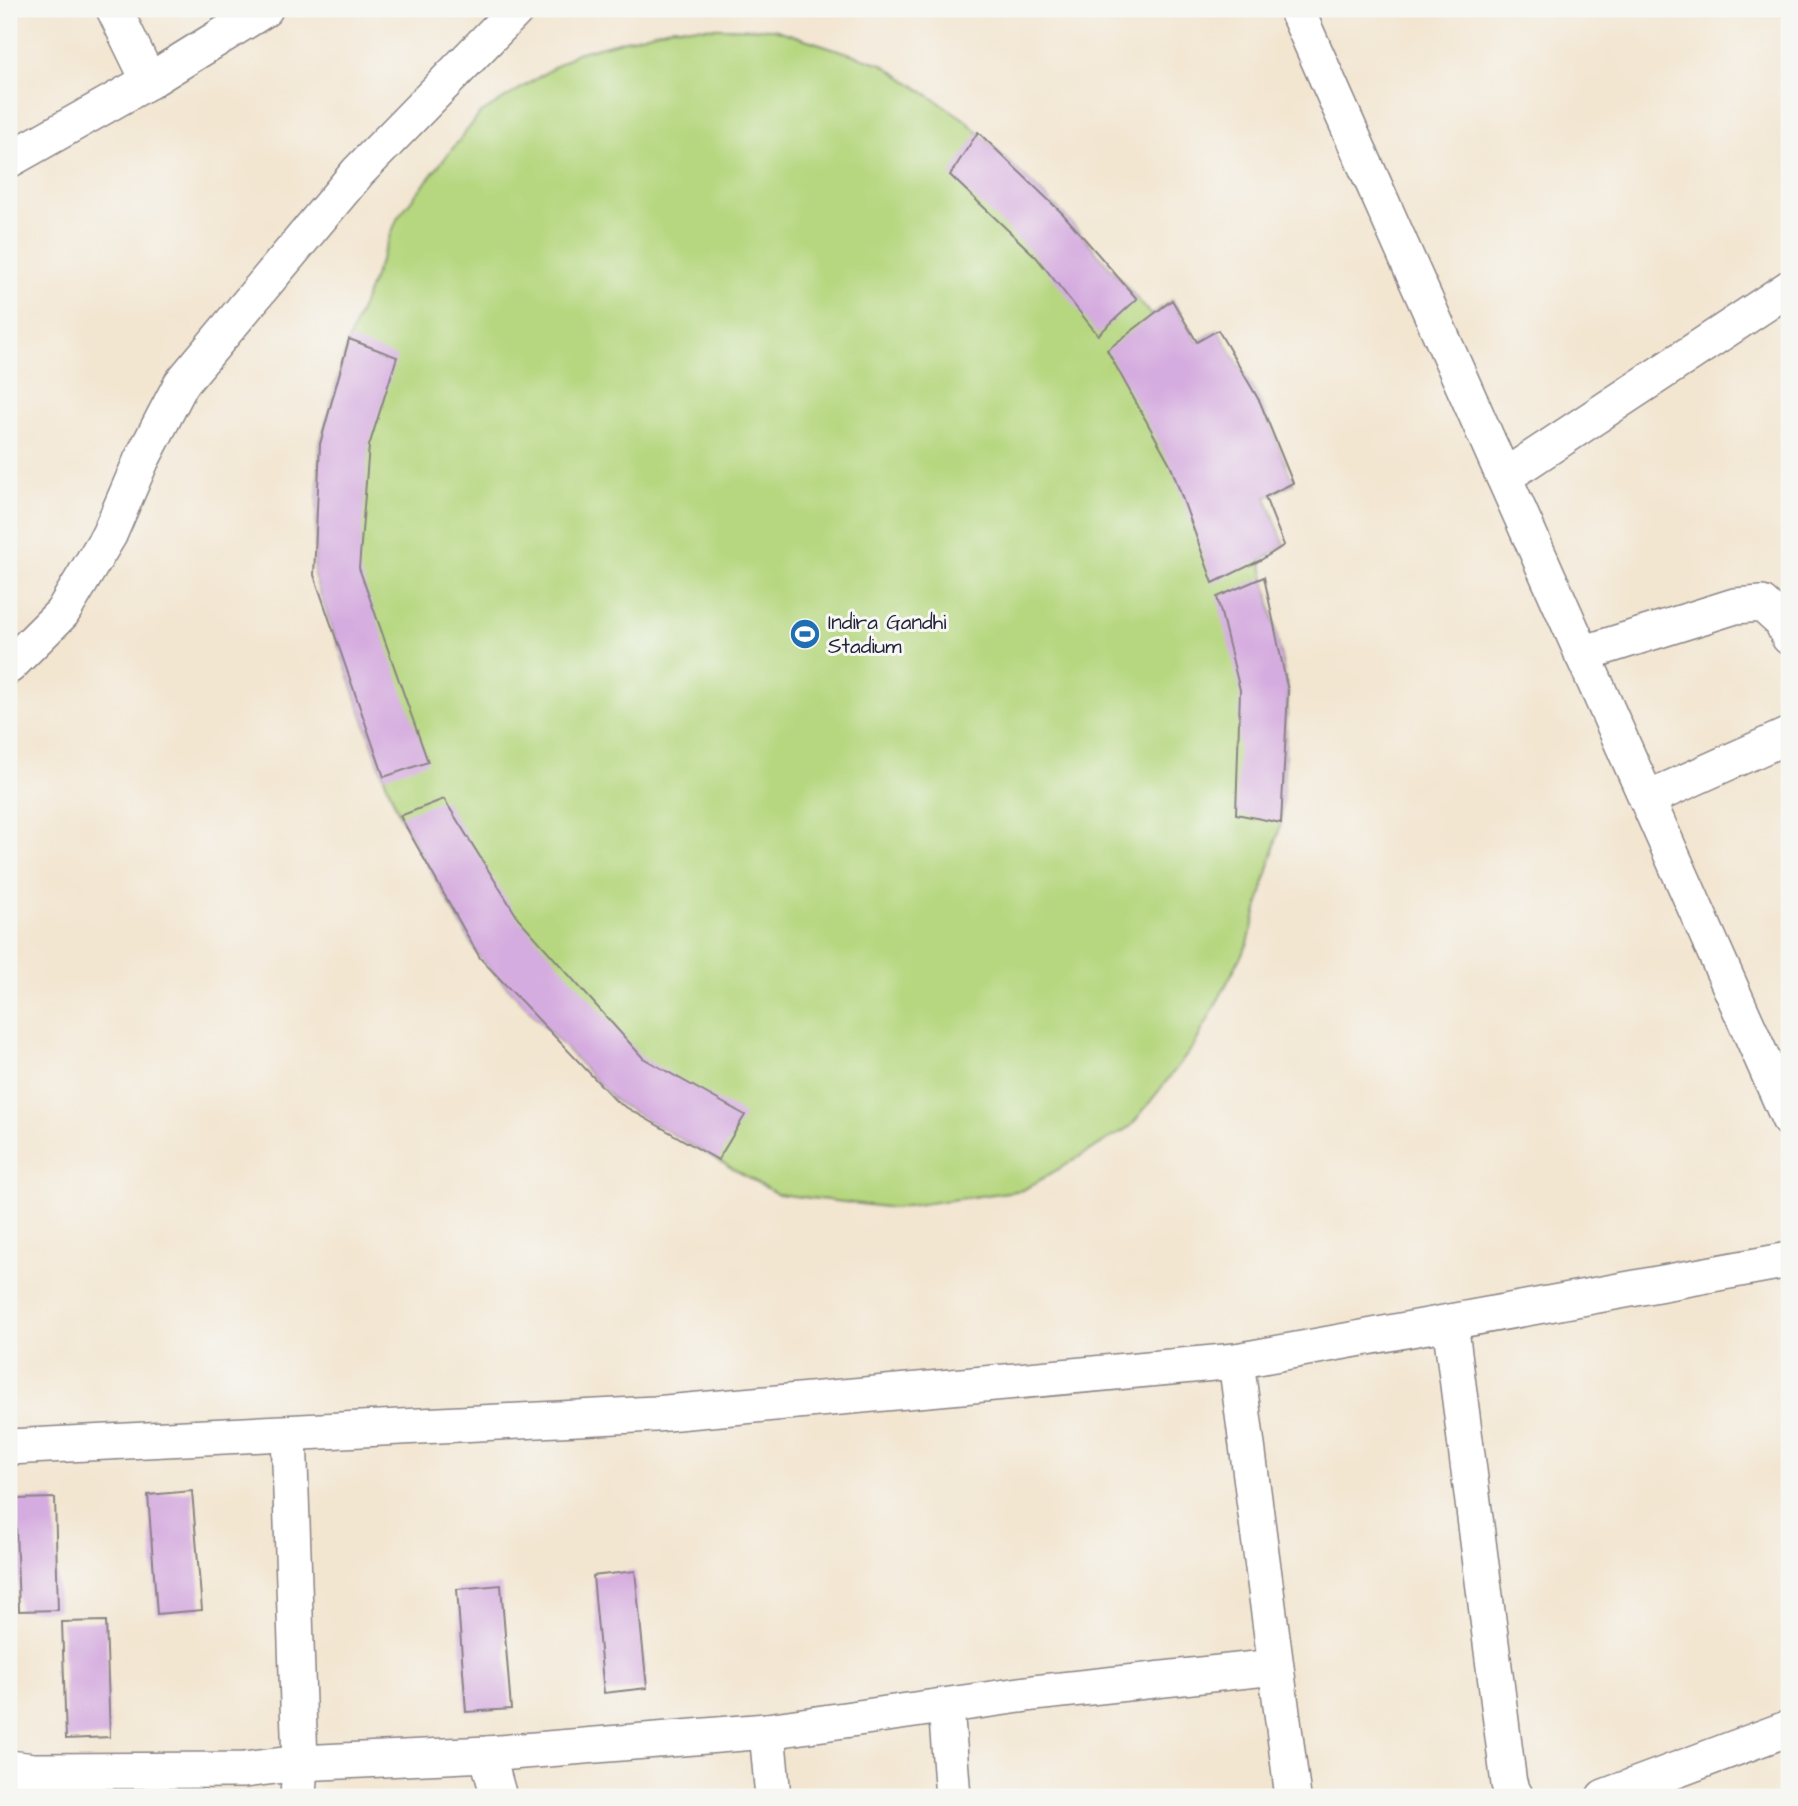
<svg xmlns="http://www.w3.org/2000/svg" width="1798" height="1806" font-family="'Architects Daughter',sans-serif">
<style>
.green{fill:#b6d77f;stroke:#6c7c5d;stroke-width:2}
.building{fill:#d5acdf}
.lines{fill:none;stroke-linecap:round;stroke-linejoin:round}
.minor-casing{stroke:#8a8486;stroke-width:38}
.minor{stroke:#fff;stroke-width:35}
.labels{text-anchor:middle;stroke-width:6;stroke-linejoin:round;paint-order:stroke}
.poi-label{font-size:21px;fill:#22223b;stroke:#f6f6f2;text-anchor:start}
</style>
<rect width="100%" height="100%" fill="#f6f6f2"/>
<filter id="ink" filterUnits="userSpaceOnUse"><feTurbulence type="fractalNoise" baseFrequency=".0143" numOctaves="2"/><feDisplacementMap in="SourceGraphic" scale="14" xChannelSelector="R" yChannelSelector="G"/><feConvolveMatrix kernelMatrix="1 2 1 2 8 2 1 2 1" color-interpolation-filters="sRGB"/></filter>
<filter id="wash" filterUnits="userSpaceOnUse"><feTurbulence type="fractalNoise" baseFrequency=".00686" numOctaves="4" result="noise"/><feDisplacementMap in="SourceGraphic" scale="28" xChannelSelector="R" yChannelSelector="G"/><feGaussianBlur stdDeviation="1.57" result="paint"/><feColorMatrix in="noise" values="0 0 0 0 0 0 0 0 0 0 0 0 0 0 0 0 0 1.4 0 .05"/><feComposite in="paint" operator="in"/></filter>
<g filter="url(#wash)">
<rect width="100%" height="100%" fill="#f3e6d1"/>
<!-- green -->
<path class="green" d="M 673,27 L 774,29 L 882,64 L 964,119 L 1063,214 L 1151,315 L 1172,300 L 1197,342 L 1218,330 L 1260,402 L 1293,483 L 1266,497 L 1284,545 L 1261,560 L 1288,691 L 1281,823 L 1248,943 L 1194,1046 L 1131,1126 L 1023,1190 L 893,1208 L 777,1194 L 617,1102 L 480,958 L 400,816 L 384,777 L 314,575 L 320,444 L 349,339 L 398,217 L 480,114 L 577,53 Z"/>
<g id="blocks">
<!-- building -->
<g class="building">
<path d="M 978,132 L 1063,214 L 1137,299 L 1098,335 L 1036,257 L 950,175 Z"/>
<path d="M 1172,300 L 1197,342 L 1218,330 L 1260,402 L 1293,483 L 1265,497 L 1284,545 L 1261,560 L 1213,583 L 1170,464 L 1107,350 Z"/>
<path d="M 349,339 L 397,357 L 369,446 L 359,568 L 428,762 L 384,777 L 314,575 L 320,444 Z"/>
<path d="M 1264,577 L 1288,691 L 1281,823 L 1236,814 L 1240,690 L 1217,597 Z"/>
<path d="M 444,799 L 518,918 L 643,1058 L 745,1115 L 718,1160 L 617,1102 L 480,958 L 400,816 Z"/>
<path d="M 192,1491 L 202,1610 L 157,1614 L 148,1495 Z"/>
<path d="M 55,1498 L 58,1610 L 19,1611 L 15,1499 Z"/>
<path d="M 635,1571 L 647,1688 L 604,1693 L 593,1576 Z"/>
<path d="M 501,1585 L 511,1709 L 466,1712 L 457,1589 Z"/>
<path d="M 106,1621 L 110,1737 L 66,1739 L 62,1622 Z"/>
</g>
</g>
</g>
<g filter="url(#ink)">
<use href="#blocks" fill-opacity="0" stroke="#8a8486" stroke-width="2"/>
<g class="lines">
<!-- minor casing -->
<g class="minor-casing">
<g id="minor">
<path d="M 114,9 L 149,81"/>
<path d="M 1296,9 L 1789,1119"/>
<path d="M 9,160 L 149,81 L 265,9"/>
<path d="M 1504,477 L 1789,288"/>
<path d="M 1582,654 L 1735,606 L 1762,604 L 1782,622 L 1789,637"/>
<path d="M 9,666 L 62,613 L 109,535 L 141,461 L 181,384 L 358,172 L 517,9"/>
<path d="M 1647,799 L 1789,735"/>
<path d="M 1450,1322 L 1509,1784 L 1516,1797"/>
<path d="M 1236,1361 L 1293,1797"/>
<path d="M 289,1433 L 300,1763 L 298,1797"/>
<path d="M 9,1447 L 655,1414 L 1236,1361 L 1789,1260"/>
<path d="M 946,1706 L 953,1797"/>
<path d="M 767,1731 L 773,1797"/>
<path d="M 487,1754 L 499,1797"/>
<path d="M 9,1768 L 34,1771 L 244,1770 L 300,1763 L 487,1754 L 767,1731 L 1034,1693 L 1275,1667"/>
<path d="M 1604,1797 L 1789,1728"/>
</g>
</g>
<!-- minor -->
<use href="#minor" class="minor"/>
</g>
</g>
<!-- icons -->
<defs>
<g id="stadium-disc" transform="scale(1.575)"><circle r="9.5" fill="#1f6fb2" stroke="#f6f6f2"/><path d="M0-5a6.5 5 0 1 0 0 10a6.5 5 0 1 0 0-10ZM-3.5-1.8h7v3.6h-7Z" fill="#fff"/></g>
</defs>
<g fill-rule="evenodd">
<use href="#stadium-disc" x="805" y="634"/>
</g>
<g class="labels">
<!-- poi labels -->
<g class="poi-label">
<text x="828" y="629">Indira Gandhi<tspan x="828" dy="24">Stadium</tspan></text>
</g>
</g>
<!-- margin -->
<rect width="1798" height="1806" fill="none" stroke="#f6f6f2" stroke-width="35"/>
</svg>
